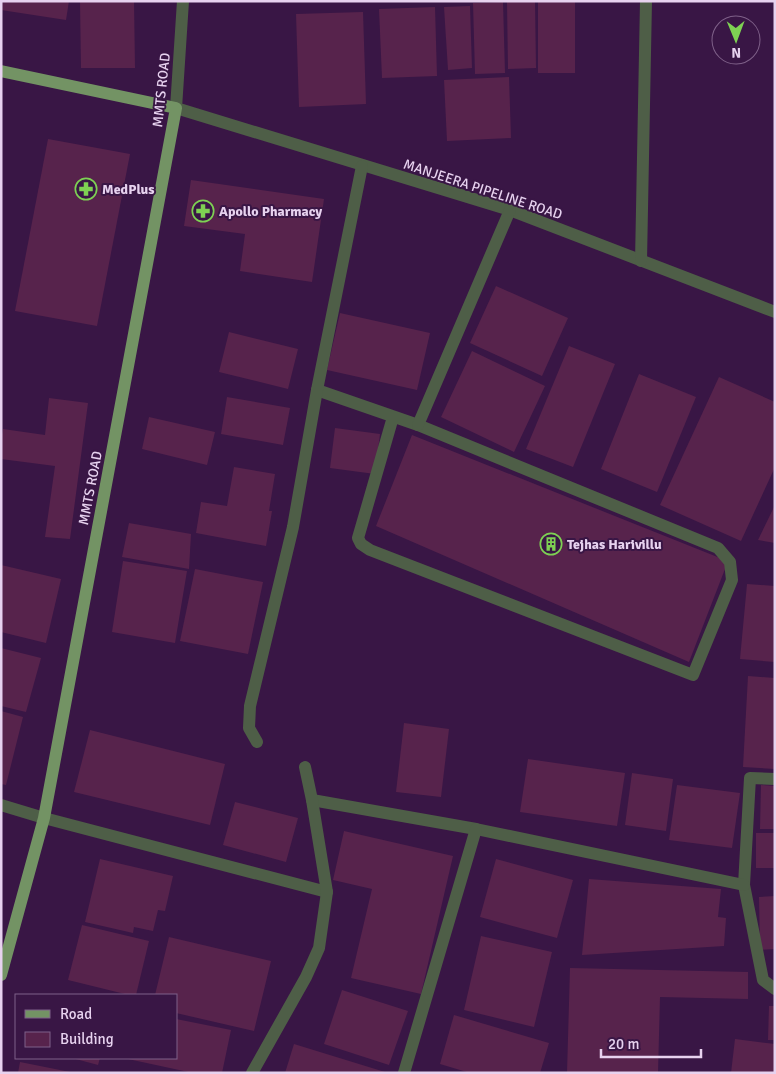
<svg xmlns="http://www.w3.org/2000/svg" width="776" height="1074" font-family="Signika,sans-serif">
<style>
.building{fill:#57234c}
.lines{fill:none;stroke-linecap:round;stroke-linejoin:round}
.minor{stroke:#4e5e47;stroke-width:12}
.major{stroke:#739364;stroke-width:12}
.labels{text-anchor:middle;stroke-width:4;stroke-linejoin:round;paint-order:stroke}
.street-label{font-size:14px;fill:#e7d2ef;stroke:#391645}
.poi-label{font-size:14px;font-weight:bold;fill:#e7d2ef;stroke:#391645;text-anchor:start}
</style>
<rect width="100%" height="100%" fill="#391645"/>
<!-- building -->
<g class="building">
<path d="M 1,1 L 69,1 L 66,20 L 1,10 Z"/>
<path d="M 80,1 L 134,1 L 135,68 L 81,68 Z"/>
<path d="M 535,1 L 536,68 L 508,69 L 507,2 Z"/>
<rect x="538" y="1" width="37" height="72"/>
<path d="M 503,2 L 505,73 L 475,74 L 473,3 Z"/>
<path d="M 470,6 L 472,68 L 448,70 L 444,7 Z"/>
<path d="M 435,7 L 437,76 L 382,78 L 379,9 Z"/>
<path d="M 363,12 L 366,104 L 299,107 L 296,14 Z"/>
<path d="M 509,77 L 511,138 L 447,141 L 444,80 Z"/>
<path d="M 48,139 L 130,154 L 97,326 L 15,311 Z"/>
<path d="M 191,180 L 324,199 L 312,282 L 240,271 L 245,234 L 184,226 Z"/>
<path d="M 496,286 L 568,318 L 542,376 L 470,343 Z"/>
<path d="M 340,313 L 430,333 L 417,390 L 327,370 Z"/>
<path d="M 229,332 L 298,349 L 288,389 L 219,372 Z"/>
<path d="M 569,346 L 615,364 L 573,467 L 526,449 Z"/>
<path d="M 472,351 L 545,386 L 514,452 L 441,417 Z"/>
<path d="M 639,374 L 696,397 L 657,492 L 601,469 Z"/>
<path d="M 719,377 L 775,402 L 775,467 L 741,541 L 660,505 Z"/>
<path d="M 227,397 L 290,408 L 283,445 L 221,434 Z"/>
<path d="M 49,398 L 88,403 L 70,539 L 45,537 L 55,466 L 1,459 L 1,440 L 3,429 L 45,435 Z"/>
<path d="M 149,417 L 215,432 L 207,465 L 142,449 Z"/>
<path d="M 335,428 L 380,434 L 375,474 L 330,468 Z"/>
<path d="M 412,435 L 730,562 L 725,569 L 689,662 L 376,526 Z"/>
<path d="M 234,467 L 275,474 L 269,511 L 272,511 L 266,546 L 196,533 L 201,502 L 227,506 Z"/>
<path d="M 775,505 L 775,543 L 758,540 Z"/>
<path d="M 129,523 L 191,534 L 189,569 L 122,557 Z"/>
<path d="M 123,561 L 187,571 L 175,643 L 112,632 Z"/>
<path d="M 1,565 L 61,579 L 46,643 L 1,632 Z"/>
<path d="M 195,569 L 263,582 L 248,654 L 180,641 Z"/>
<path d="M 747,584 L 775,586 L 775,662 L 740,659 Z"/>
<path d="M 1,648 L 41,658 L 26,712 L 1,706 Z"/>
<path d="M 748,676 L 775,678 L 775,769 L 743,767 Z"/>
<path d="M 1,711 L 23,717 L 6,785 L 1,784 Z"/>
<path d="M 404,723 L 449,729 L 441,797 L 396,792 Z"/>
<path d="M 90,730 L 225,764 L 210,825 L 74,792 Z"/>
<path d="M 528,759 L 625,773 L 617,826 L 520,812 Z"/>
<path d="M 632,773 L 673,779 L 666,831 L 625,825 Z"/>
<path d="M 677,785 L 740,793 L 732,848 L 669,840 Z"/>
<path d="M 761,785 L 775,786 L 775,829 L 760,829 Z"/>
<path d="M 235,802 L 298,818 L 286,862 L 223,845 Z"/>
<path d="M 344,831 L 453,856 L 421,994 L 351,978 L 372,889 L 333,880 Z"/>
<rect x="756" y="833" width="19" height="35"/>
<path d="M 100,859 L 173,876 L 165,911 L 158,910 L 153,931 L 134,927 L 133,933 L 85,922 Z"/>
<path d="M 496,859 L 573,880 L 557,938 L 480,917 Z"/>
<path d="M 589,879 L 721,889 L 718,917 L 726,918 L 724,946 L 582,955 Z"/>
<path d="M 775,896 L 775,949 L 760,950 L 759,897 Z"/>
<path d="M 82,925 L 149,941 L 136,995 L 129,995 L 68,980 Z"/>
<path d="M 481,936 L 552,952 L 534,1027 L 464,1010 Z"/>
<path d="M 169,937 L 271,961 L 254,1031 L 176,1013 L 176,995 L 155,995 Z"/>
<path d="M 570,968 L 748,972 L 748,999 L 660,997 L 658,1073 L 567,1073 Z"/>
<path d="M 342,990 L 408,1011 L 389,1065 L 324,1044 Z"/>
<path d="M 769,1006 L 775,1006 L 775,1040 L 768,1040 Z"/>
<path d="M 454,1015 L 549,1043 L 540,1073 L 470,1073 L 440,1064 Z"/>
<path d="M 176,1019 L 231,1030 L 222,1073 L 193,1073 L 128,1059 L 176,1058 Z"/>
<path d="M 735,1039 L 775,1044 L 775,1073 L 731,1073 Z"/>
<path d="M 294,1044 L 385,1072 L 385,1073 L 285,1073 Z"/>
<path d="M 72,1058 L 100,1058 L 98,1065 Z"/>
<path d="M 20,1062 L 70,1072 L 70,1073 L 18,1073 Z"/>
</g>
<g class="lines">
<!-- minor -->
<g class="minor">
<path d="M 183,1 L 176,108 L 510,210 L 775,312"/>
<path d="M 641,261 L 646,1"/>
<path d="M 317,390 L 418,425 L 718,548 L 730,562 L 732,580 L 693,675 L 370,550 L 361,544 L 358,538 L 393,417"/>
<path d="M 418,425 L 510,210"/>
<path d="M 257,742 L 249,728 L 250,706 L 293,527 L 317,390 L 362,166"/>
<path d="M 775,779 L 750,778 L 744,885 L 763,980 L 775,989"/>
<path d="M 312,800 L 476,829 L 744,885"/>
<path d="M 1,805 L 44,818 L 327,892"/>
<path d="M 252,1073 L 306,977 L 319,948 L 327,892 L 312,800 L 305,767"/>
<path d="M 404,1073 L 476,829"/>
</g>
<!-- major -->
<path class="major" d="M 1,71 L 176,108 L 44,818 L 1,975"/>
</g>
<!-- icons -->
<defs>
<g id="pharmacy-ring" transform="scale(1.125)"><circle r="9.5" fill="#391645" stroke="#7ed153" stroke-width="1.5"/><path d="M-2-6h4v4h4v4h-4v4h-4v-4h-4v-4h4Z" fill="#7ed153"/></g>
<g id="building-ring" transform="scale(1.125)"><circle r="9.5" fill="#391645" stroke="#7ed153" stroke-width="1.5"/><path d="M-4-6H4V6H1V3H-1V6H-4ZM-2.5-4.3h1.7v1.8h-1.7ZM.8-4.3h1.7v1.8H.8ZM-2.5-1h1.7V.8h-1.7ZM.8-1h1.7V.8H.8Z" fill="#7ed153"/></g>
</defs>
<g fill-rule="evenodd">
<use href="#pharmacy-ring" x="86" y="189"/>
<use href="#pharmacy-ring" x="203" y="211"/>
<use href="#building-ring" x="551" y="544"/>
</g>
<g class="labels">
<!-- street labels -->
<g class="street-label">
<text transform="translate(161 90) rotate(-84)" y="5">MMTS ROAD</text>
<text transform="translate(483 189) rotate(18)" y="5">MANJEERA PIPELINE ROAD</text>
<text transform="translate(90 488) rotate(-79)" y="5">MMTS ROAD</text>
</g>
<!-- poi labels -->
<g class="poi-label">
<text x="102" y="194">MedPlus</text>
<text x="219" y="216">Apollo Pharmacy</text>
<text x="567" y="549">Tejhas Harivillu</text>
</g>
</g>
<!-- border -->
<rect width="776" height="1074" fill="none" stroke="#e7d2ef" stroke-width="5"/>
<!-- legend -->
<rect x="15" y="994" width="162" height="65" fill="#391645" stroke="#7f6189"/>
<rect x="25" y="1010" width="25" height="8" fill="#739364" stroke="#7f6189"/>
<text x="60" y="1019" font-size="15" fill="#e7d2ef">Road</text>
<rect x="25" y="1032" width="25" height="15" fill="#57234c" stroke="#7f6189"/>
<text x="60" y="1044" font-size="15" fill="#e7d2ef">Building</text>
<!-- north arrow -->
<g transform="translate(736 40) rotate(179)"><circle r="24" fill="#391645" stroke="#7f6189"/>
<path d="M0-4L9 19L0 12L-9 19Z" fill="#7ed153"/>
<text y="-8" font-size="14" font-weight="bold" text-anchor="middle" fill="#e7d2ef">N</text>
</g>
<!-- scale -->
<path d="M601 1049v8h100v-8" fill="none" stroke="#e7d2ef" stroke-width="2.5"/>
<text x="608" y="1049" font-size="15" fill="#e7d2ef" stroke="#391645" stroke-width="4" paint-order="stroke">20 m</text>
</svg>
